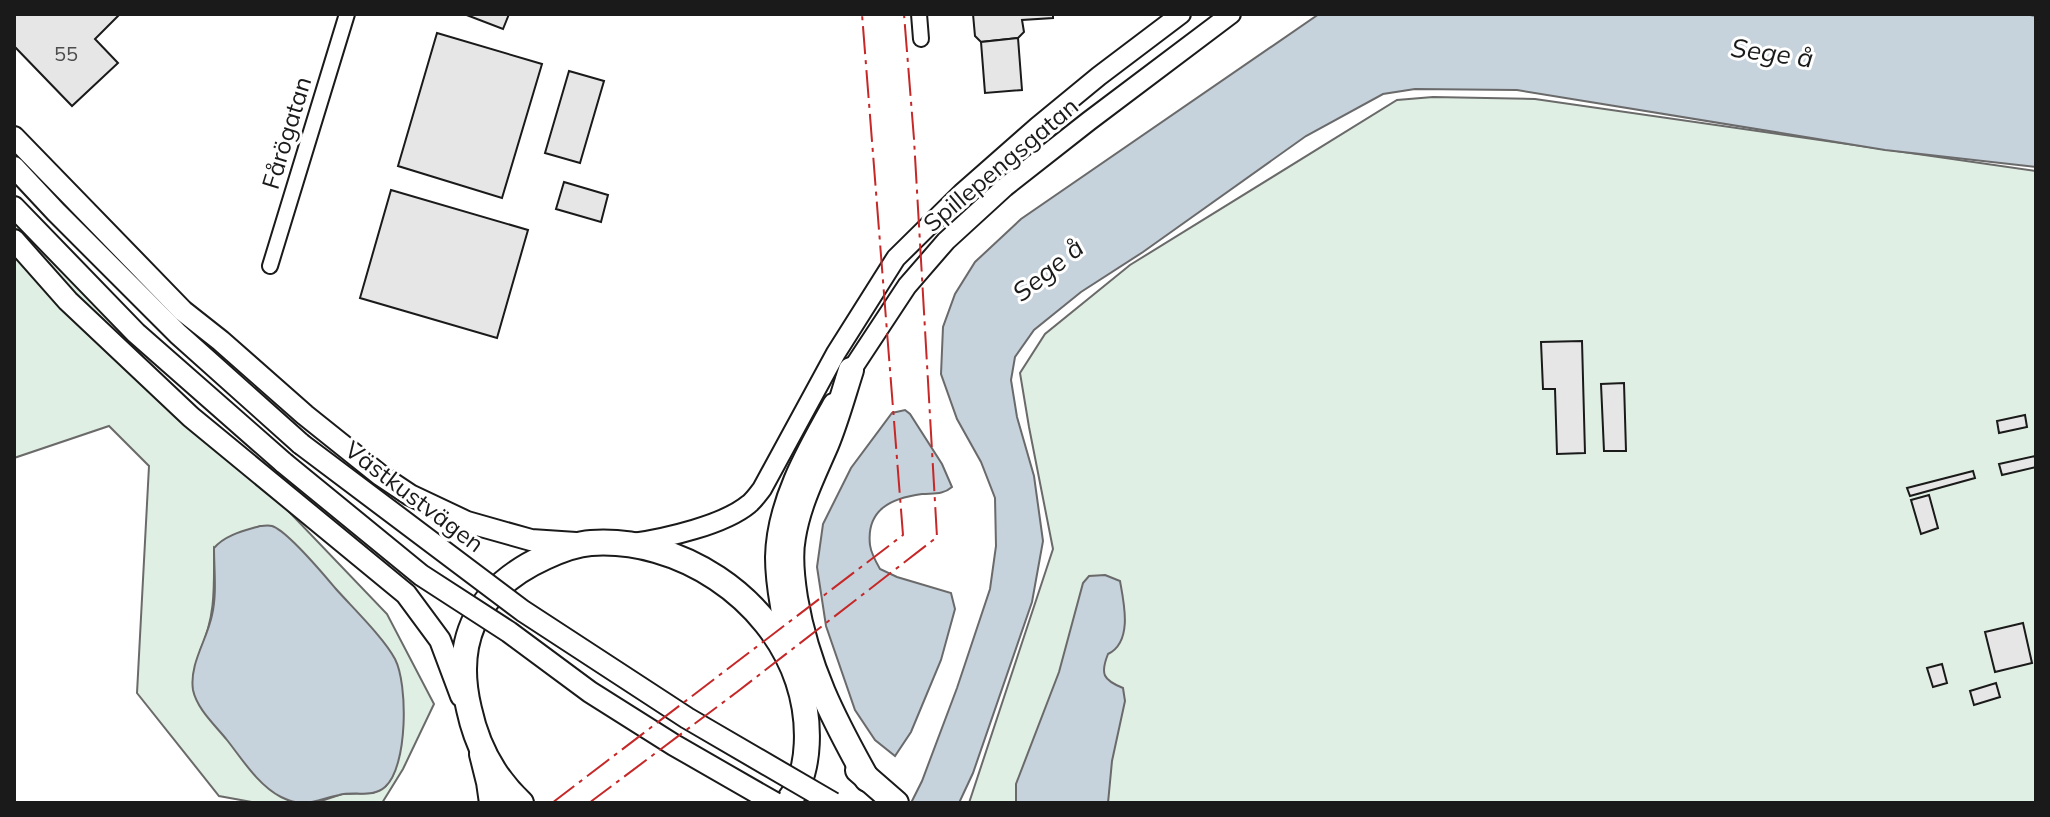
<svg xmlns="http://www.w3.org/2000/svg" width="2050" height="817" font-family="Mulish,sans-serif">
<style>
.green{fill:#e0efe3;stroke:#6a6a6a;stroke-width:2}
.water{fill:#c6d2dc;stroke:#6a6a6a;stroke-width:2}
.building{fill:#e6e6e6;stroke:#1a1a1a;stroke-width:2}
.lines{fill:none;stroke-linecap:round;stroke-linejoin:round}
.minor-casing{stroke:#1a1a1a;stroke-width:18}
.tertiary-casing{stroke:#1a1a1a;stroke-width:22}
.secondary-casing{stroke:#1a1a1a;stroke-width:24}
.trunk-casing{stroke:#1a1a1a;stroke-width:28}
.motorway-casing{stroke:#1a1a1a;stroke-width:30}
.minor{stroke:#fff;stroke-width:14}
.tertiary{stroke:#fff;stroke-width:18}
.secondary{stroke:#fff;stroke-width:20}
.trunk{stroke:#fff;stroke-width:24}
.motorway{stroke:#fff;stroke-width:26}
.secondary-bridge-casing{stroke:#1a1a1a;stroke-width:24;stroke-linecap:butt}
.secondary-bridge{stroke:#fff;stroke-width:20}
.power{stroke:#c62828;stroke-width:2;stroke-dasharray:28 6 4 6;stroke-linecap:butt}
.labels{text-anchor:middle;stroke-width:6;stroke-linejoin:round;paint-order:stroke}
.number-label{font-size:20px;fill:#4d4d4d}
.street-label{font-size:24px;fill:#1a1a1a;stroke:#fff}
.water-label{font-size:26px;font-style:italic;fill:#1a1a1a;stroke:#fff}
</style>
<rect width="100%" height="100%" fill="#fff"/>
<!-- green -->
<g class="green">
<path d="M 1433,97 L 1535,99 L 2036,171 L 2036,803 L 969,803 L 1053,549 L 1029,427 L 1020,373 L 1045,334 L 1130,265 L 1397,100 Z"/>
<path d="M 14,217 L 203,422 L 387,614 L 434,704 L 403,769 L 382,803 L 315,803 L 342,794 L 373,793 L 386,786 L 393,775 L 400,751 L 214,548 C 214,586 216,616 200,651 L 296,802 L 307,803 L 257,803 L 219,796 L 137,693 L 149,466 L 109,426 L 14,458 Z"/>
</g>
<!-- water -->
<g class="water">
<path d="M 1319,14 L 2025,14 L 2036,16 L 2036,167 L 1885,150 L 1517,90 L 1415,89 L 1383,94 L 1306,136 L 1143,252 L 1081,292 L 1034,330 L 1015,357 L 1011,380 L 1017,417 L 1034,476 L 1043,541 L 1032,602 L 973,773 L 959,803 L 911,803 L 922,781 L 957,688 L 990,589 L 996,546 L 995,498 L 981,462 L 957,419 L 941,374 L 943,327 L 955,294 L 975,262 L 1021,219 Z"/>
<path d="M 905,410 L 910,414 L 942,464 L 952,487 C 943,495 934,493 922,494 C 892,498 866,509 870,545 C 871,553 876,562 880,569 L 897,577 L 951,593 L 955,609 L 941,660 L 911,732 L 895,756 L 875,740 L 855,710 L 826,626 L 817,567 L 823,524 L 851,468 L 892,413 Z"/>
<path d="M 260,526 C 264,526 268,525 272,526 C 288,531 324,575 336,589 C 353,608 384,638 395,659 C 408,684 408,767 385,787 C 373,798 354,791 339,795 C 316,800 305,809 281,797 C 258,785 242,759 227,740 C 215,725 197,709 193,690 C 189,664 207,640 212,615 C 217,594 214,570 214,548 C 225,535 243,531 260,526 Z"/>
<path d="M 1105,575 L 1120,581 C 1124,603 1133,642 1108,654 C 1100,674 1103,680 1123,688 L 1125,701 L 1112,761 L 1108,803 L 1016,803 L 1016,784 L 1059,672 L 1083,583 L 1089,576 Z"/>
</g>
<!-- building -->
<g class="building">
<path d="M 14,14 L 120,14 L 95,39 L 118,63 L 72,106 L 14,46 Z"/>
<path d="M 464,14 L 509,14 L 503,29 Z"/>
<path d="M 973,14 L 1053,14 L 1053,18 L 1022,20 L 1024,32 L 1018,38 L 981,42 L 975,36 Z"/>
<path d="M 437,33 L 542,64 L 502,198 L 398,166 Z"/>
<path d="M 1018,38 L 1022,90 L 985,93 L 981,42 Z"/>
<path d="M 569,71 L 604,81 L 580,163 L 545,153 Z"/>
<path d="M 564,182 L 608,195 L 601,222 L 556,209 Z"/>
<path d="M 391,190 L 528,230 L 497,338 L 360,298 Z"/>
<path d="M 1582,341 L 1585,453 L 1557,454 L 1555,389 L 1543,389 L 1541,342 Z"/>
<path d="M 1624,383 L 1626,451 L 1604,451 L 1601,384 Z"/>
<path d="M 2025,415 L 2027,427 L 1999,433 L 1997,421 Z"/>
<path d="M 2035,456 L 2036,467 L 2002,475 L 1999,464 Z"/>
<path d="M 1973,471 L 1975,478 L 1910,496 L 1907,488 Z"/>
<path d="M 1929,495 L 1938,528 L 1921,534 L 1911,500 Z"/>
<path d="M 2023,623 L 2032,663 L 1995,672 L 1985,632 Z"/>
<path d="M 1942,664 L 1947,683 L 1933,687 L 1927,668 Z"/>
<path d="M 1996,683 L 2000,697 L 1974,705 L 1970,691 Z"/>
</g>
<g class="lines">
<!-- minor casing -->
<g class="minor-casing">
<g id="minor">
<path d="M 919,14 L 921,39"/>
<path d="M 270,266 L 347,14"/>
</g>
</g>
<!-- tertiary casing -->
<g class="tertiary-casing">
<g id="tertiary">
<path d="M 845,380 L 907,286 L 946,241 L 1005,187 L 1089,121 L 1231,14"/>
<path d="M 633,543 C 666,538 724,525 749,504 C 754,500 758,494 762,489 L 836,353 L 896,258 L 962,193 L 1037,127 L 1099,76 L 1181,14"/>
<path d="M 787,648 C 783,634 782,620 780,606 C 777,589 775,573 775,557 C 776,502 807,449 833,403"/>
</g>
</g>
<!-- secondary casing -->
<g class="secondary-casing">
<g id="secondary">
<path d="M 14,137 L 183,311 L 221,341 L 305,415 L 380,475 L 410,495 L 467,522 L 531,540 L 576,543"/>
<path d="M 14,167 L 56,212 L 178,334 L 301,444"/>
<path d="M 14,207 L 136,333 L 284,463"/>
<path d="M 14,240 L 68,301 L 191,417 L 406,594 L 440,640 L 461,696"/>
</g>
</g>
<!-- trunk casing -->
<g class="trunk-casing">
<g id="trunk">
<path d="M 851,370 C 843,395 836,421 826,445 C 813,475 798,505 793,537 C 789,557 792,579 795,598 C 807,668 833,718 867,779"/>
<path d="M 858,770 L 896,803"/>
<path d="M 521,803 C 493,777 477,746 469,709 C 452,639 479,587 545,557 C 558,551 576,544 591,543 C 679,537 770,597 798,681 C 810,717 813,772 787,803"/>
</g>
</g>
<!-- motorway casing -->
<g class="motorway-casing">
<path id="motorway" d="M 483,754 L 490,782 L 493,803"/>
</g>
<!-- minor -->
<use href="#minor" class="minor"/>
<!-- tertiary -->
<use href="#tertiary" class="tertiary"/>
<!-- secondary -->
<use href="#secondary" class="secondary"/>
<!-- trunk -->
<use href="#trunk" class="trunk"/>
<!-- motorway -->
<use href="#motorway" class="motorway"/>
<!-- secondary-bridge casing -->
<g class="secondary-bridge-casing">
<g id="secondary-bridge">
<path d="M 301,444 L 523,611 L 687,718 L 833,803"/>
<path d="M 284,463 L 421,575 L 509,632 L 590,692 L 674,745 L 775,803"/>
</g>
</g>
<!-- secondary-bridge -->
<use href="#secondary-bridge" class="secondary-bridge"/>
<!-- power -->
<g class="power">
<path d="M 552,803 L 903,535 L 862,14"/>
<path d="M 589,803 L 737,692 L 937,537 L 914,139 L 904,14"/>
</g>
</g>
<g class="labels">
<!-- number labels -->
<g class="number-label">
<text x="66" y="61">55</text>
</g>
<!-- street labels -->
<g class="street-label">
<text transform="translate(287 133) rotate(-73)" y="8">Fårögatan</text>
<text transform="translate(1001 165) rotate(-40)" y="8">Spillepengsgatan</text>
<text transform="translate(414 497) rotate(37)" y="8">Västkustvägen</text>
</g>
<!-- water labels -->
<g class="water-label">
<text transform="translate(1772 53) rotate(8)" y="9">Sege å</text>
<text transform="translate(1048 270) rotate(-39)" y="9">Sege å</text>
</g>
</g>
<!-- border -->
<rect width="2050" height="817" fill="none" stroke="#1a1a1a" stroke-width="32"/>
</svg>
